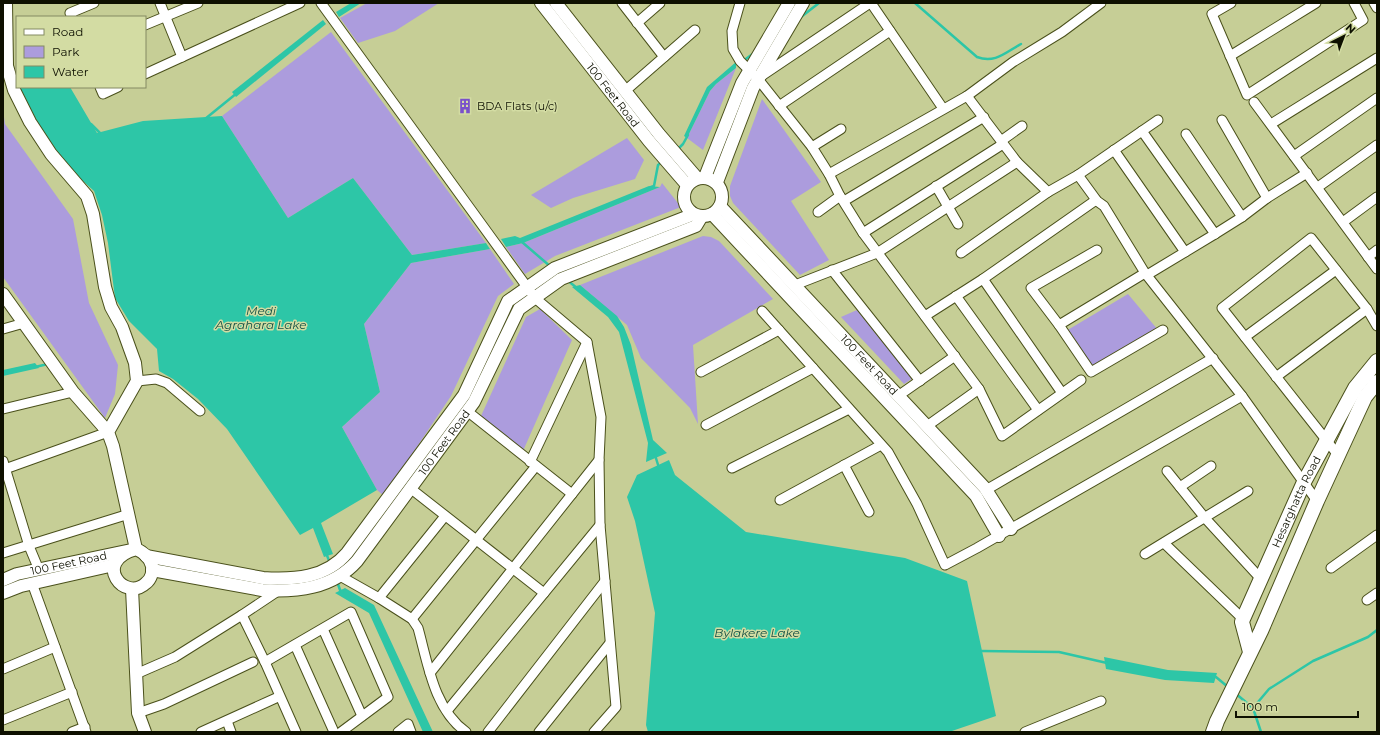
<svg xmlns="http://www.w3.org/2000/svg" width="1380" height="735" font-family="Montserrat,sans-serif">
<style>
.green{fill:#ac9cdd}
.water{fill:#2dc6a7}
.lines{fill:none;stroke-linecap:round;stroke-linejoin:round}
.stream{stroke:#2dc6a7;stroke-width:2.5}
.street-casing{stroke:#4a501b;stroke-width:11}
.secondary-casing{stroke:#4a501b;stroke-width:14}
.primary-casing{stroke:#4a501b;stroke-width:16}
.street{stroke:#fff;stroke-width:9}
.secondary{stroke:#fff;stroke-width:12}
.primary{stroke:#fff;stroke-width:14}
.labels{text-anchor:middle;stroke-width:3;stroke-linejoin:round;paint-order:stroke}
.street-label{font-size:11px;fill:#0e1000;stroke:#d3dca3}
.poi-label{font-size:11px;fill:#0e1000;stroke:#d3dca3;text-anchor:start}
.water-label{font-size:12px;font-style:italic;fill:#155044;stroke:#d3dca3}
</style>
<rect width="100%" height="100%" fill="#c6ce96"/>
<!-- green -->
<g class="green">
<path d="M 367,3 L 439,3 L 395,31 L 358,43 L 340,18 Z"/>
<path d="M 331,32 L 486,243 L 412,255 L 353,178 L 288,218 L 222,116 Z"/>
<path d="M 736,68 L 703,150 L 687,138 L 710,91 L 716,84 Z"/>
<path d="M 762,99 L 821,182 L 791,201 L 829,260 L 800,275 L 733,203 L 730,196 L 730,186 Z"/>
<path d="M 3,110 L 5,124 L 73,219 L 89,303 L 118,365 L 115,394 L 105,418 L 3,277 Z"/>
<path d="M 627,138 L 644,160 L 635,179 L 573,198 L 551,208 L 531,195 Z"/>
<path d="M 662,183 L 681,207 L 555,256 L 525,274 L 506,247 L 523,243 L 660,187 Z"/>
<path d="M 703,236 L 711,237 L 719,241 L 773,299 L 693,345 L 698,424 L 690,408 L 641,358 L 627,325 L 580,285 Z"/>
<path d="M 490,249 L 514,284 L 498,296 L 451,396 L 384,496 L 377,490 L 342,427 L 380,392 L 364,324 L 411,263 Z"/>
<path d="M 1128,294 L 1158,330 L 1093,367 L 1066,331 Z"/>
<path d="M 540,309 L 572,340 L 523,451 L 481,416 L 526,317 Z"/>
<path d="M 857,310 L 913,378 L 904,384 L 841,317 Z"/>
</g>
<!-- water -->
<g class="water">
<path d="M 351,3 L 361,3 L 339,17 L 336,12 Z"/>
<path d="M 323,20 L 326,24 L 236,97 L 232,92 Z"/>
<path d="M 736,62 L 736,68 L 716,84 L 710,91 L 687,138 L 684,136 L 707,87 Z"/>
<path d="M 19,87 L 70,87 L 97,133 L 143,121 L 222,116 L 288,218 L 353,178 L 412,255 L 486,243 L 490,249 L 411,263 L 364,324 L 380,392 L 342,427 L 377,490 L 321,523 L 333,554 L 324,557 L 313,528 L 300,535 L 227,429 L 198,399 L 173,379 L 159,371 L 157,349 L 129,321 L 115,298 L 108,243 L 102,215 L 94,191 L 73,172 L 51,146 L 22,96 Z"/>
<path d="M 649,186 L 660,187 L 523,243 L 506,247 L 501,239 L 515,236 L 520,238 Z"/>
<path d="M 580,285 L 617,316 L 624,327 L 631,345 L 653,440 L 667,453 L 646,462 L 648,443 L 619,332 L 608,317 L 572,287 Z"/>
<path d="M 35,363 L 39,368 L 3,376 L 3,370 Z"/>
<path d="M 669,460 L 675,475 L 746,532 L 905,558 L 967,581 L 996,716 L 949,732 L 648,732 L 646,725 L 655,613 L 635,521 L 627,497 L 637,475 Z"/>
<path d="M 345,588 L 374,605 L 433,732 L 423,732 L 369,613 L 335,593 Z"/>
<path d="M 1104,657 L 1168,670 L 1217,673 L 1214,683 L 1165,680 L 1106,669 Z"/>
</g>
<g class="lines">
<!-- stream -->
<g class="stream">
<path d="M 915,3 L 977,57 C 995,64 1006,52 1021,44"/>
<path d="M 801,17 L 819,3"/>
<path d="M 743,61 L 754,53"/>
<path d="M 205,119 L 237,93"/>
<path d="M 91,124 L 100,133"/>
<path d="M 677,150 L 683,144 L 688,135"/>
<path d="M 651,187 L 654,186 L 658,165 L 662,162"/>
<path d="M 522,242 L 551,267"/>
<path d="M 567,280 L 577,288"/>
<path d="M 35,367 L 48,364"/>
<path d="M 655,455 L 659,468"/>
<path d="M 326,553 L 330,563"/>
<path d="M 337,581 L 340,590 L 343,592"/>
<path d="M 982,651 L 1059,652 L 1107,663"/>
<path d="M 1212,677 L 1216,677 L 1228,687"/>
<path d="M 1235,693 L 1253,708 L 1261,732"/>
<path d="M 1253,708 L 1269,689 L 1313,661 L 1368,637 L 1377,630"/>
</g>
<!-- street casing -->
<g class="street-casing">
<g id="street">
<path d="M 160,3 L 182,57"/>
<path d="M 321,3 L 535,298 L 587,342 L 601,417 L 599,460 L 600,525 L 616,707 L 594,732"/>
<path d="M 622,3 L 664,57"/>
<path d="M 740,3 L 732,31 L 733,49 L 740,61 L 758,79 L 812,147 L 829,174 L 840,196 L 863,233 L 979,389 L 1002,436 L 1081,380"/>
<path d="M 871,3 L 942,107"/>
<path d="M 1231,3 L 1212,14 L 1247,95 L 1363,20 L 1354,3"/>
<path d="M 1374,3 L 1377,8"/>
<path d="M 72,17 L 70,13 L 94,3"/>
<path d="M 637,23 L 660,3"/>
<path d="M 145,25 L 198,3"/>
<path d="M 1230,56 L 1316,3"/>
<path d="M 145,74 L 300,3"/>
<path d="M 760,77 L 870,3"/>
<path d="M 100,87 L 103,94 L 118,87"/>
<path d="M 625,91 L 695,30"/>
<path d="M 967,96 L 1017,162 L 1048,192 L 1078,175 L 1097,201 L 1104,206 L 1145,273 L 1242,396 L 1317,501"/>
<path d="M 1254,102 L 1377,269"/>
<path d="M 779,106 L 890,31"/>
<path d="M 1222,120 L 1267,198"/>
<path d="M 1271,124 L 1377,58"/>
<path d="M 1142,131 L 1215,234"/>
<path d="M 1186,134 L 1242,217"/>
<path d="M 1001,141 L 1022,126"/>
<path d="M 812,147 L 841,129"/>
<path d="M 1114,150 L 1185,252"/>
<path d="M 1294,156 L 1377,98"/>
<path d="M 829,174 L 967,96 L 1013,62 L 1062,32 L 1101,3"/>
<path d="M 1078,175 L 1158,120"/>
<path d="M 936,186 L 958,224"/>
<path d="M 1318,187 L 1377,145"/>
<path d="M 844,201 L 984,117"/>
<path d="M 818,212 L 840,196"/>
<path d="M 1343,222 L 1377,197"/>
<path d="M 863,233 L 1003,144"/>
<path d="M 1097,250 L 1031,288 L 1059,325 L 1145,273"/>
<path d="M 961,253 L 1048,192"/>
<path d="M 1368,257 L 1377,250"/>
<path d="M 832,270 L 920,381"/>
<path d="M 1147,275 L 1215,234 L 1242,217 L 1267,198 L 1307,173"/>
<path d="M 983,279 L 1062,393"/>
<path d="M 795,285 L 877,253 L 1017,162"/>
<path d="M 956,296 L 1038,410"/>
<path d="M 762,311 L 888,452 L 917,504 L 945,565 L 977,548 L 1242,396"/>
<path d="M 925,316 L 983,279 L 1096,200"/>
<path d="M 1059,325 L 1091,372 L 1163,330"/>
<path d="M 3,329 L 24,323"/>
<path d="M 1245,337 L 1336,270"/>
<path d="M 701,372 L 779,330"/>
<path d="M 1276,377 L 1367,309"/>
<path d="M 137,381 L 156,379 L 167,383 L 200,411"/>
<path d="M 898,396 L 955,356"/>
<path d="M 3,409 L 73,392"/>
<path d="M 467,411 L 572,494"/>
<path d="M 706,425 L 813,368"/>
<path d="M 927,426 L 979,389"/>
<path d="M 1338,455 L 1222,308 L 1311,238 L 1367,309 L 1377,326"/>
<path d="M 3,461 L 29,546 L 39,570"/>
<path d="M 530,462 L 587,342"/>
<path d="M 844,465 L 869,512"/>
<path d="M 732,468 L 849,409"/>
<path d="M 5,469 L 108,432"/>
<path d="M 1167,471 L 1205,518 L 1261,579"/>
<path d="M 1180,487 L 1211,466"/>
<path d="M 410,488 L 544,593"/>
<path d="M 986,490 L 1213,358"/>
<path d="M 780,500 L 881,445"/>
<path d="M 1164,543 L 1243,619"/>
<path d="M 3,553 L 129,514"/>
<path d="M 1145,554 L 1248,491"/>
<path d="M 1331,568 L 1377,535"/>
<path d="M 340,576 L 379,598 L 412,619 L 418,628 C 428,664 434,709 466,732"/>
<path d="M 32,583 L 86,732"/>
<path d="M 379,598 L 445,516"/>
<path d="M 1367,600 L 1377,593"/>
<path d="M 242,615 L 265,662 L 296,732"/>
<path d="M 412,619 L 536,466"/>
<path d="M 323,629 L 362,716"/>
<path d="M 295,645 L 334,732"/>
<path d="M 265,662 L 351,612 L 388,697 L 341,732"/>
<path d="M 3,669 L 55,647"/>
<path d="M 430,673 L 599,460"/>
<path d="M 136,674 L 175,657 L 242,615 L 278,591"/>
<path d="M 447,711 L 600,525"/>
<path d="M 138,713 L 164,704 L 253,662"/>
<path d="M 3,720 L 72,692"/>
<path d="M 227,721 L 231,732"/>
<path d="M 72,732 L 85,727"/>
<path d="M 201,732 L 276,698"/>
<path d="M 398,732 L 408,724 L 411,732"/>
<path d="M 488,732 L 605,581"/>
<path d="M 539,732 L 610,643"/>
<path d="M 1025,732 L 1101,701"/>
</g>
</g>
<!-- secondary casing -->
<g class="secondary-casing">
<g id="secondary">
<path id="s1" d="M 541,3 L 649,141 L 687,185"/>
<path d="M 556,3 L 659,134 L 697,178"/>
<path d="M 705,177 L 742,83 L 789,3"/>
<circle cx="703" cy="197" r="19"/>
<path d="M 717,182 L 753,88 L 803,3"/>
<path id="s2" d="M 720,206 L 985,488 L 1011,529"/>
<path d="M 712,214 L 976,496 L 999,536"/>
<path d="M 3,294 L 73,392 L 108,432"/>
<path d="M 136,549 C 143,552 150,558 152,566 C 153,572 151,579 146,583 C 125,603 91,562 136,549 Z"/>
<path d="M 146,556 L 263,578 C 294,580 326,578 347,553 L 464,395 L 508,301 L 555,268 L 689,216 L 691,212"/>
<path id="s3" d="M 152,570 L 262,590 C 297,592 332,589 357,561 L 474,402 L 519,309 L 561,279 L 696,226 L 702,216"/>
<path id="s4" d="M 3,580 L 17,574 L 136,549 L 113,446 L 108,432 L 137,381 L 135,363 L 122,327 L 111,307 L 105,287 L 93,214 L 87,196 L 51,154 L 30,122 L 14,90 L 7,66 L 6,3"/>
<path d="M 132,589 L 138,713 L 145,732"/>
<path d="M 3,593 L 21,586 L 114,565"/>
</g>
</g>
<!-- primary casing -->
<g class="primary-casing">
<g id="primary">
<path id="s5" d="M 1250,652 L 1242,622 L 1243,619 L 1304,482 L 1355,388 L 1377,361"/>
<path d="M 1213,732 L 1217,721 L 1261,631 L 1317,501 L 1365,397 L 1377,382"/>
</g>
</g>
<!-- street -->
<use href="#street" class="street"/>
<!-- secondary -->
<use href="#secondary" class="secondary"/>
<!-- primary -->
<use href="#primary" class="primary"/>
</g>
<!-- icons -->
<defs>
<g id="building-bare" transform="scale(1.2)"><path d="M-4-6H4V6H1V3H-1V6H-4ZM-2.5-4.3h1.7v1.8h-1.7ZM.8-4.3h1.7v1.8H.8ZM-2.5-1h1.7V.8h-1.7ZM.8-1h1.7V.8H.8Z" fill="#7a51ca" stroke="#d3dca3" stroke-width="2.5" paint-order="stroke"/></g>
</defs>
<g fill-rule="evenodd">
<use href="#building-bare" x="465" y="106"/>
</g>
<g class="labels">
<!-- street labels -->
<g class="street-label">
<text dy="4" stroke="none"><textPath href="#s1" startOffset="117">100 Feet Road</textPath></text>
<text dy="4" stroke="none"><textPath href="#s2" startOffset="218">100 Feet Road</textPath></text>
<text dy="4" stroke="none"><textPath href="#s3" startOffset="362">100 Feet Road</textPath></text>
<text dy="4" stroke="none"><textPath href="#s5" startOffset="163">Hesarghatta Road</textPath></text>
<text dy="4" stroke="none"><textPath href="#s4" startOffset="68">100 Feet Road</textPath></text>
</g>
<!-- poi labels -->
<g class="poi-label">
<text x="477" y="110">BDA Flats (u/c)</text>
</g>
<!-- water labels -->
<g class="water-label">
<text x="261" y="315">Medi<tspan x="261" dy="14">Agrahara Lake</tspan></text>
<text x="757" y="637">Bylakere Lake</text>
</g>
</g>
<!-- border -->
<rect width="1380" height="735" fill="none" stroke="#0e1000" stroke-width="8"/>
<!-- legend -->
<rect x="16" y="16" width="130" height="72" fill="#d3dca3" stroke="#848a62"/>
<rect x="24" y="29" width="20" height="6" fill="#ffffff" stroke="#848a62"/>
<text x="52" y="36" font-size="12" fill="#0e1000">Road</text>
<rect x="24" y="46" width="20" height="12" fill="#ac9cdd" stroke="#848a62"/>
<text x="52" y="56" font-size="12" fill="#0e1000">Park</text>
<rect x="24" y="66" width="20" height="12" fill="#2dc6a7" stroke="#848a62"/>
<text x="52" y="76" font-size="12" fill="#0e1000">Water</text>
<!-- north arrow -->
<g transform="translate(1344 36) rotate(42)" stroke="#d3dca3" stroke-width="3" paint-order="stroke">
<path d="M0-3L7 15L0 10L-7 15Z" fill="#0e1000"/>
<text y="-6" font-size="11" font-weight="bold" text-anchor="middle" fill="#0e1000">N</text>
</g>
<!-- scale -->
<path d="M1236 711v6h122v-6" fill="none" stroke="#0e1000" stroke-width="2"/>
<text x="1242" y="711" font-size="12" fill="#0e1000" stroke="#d3dca3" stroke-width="3" paint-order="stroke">100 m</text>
</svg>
